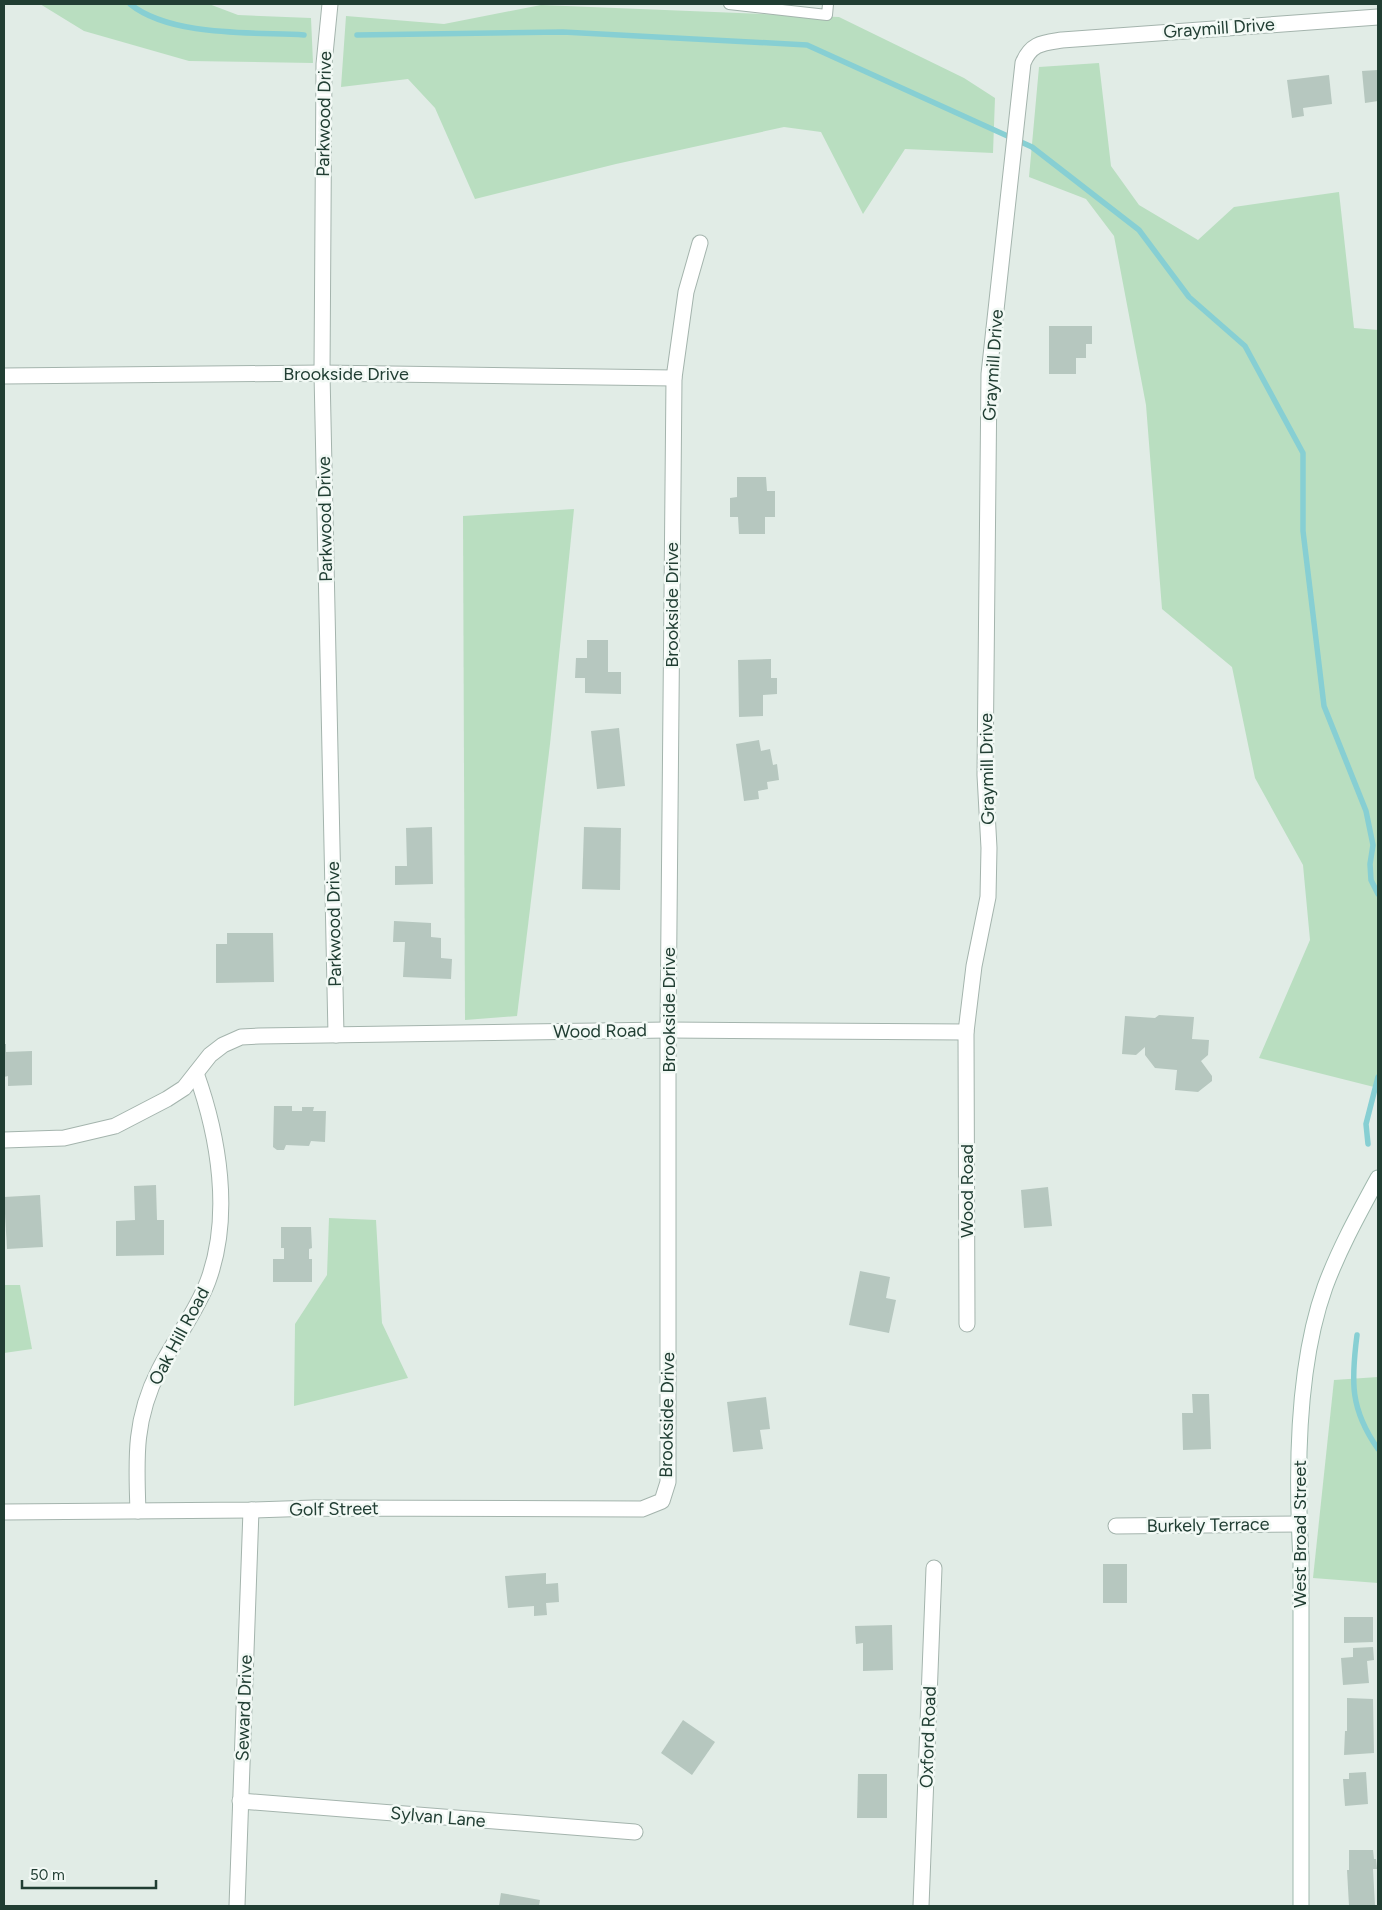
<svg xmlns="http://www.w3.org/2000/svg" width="1382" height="1910" font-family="Figtree,sans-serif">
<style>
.green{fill:#b9dec0}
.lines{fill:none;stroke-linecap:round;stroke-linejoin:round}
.stream{stroke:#87cfd3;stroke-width:5.5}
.building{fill:#b6c7bf}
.lane-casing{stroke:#a4b4ad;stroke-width:12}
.street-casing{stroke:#a4b4ad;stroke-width:17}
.secondary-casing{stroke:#9fb8ad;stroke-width:17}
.lane{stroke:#fff;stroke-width:10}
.street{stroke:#fff;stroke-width:15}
.secondary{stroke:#fff;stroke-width:15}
.labels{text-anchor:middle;stroke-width:5;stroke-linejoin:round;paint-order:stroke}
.street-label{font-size:18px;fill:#213e33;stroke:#f2f9f5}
</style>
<rect width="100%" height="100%" fill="#e1ece6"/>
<!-- green -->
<g class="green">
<path d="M 40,4 L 209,4 L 238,15 L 311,18 L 313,63 L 189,61 L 84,31 Z"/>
<path d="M 541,5 L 839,17 L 964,78 L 995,98 L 993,153 L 905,149 L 863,214 L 821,132 L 784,127 L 616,164 L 475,199 L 435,108 L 408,79 L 341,87 L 346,16 L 444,24 Z"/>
<path d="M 1099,63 L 1111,166 L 1139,205 L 1198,240 L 1234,207 L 1339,192 L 1354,328 L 1378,330 L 1378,1088 L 1259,1058 L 1310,940 L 1303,865 L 1255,778 L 1232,667 L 1162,609 L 1146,405 L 1114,236 L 1086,199 L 1029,177 L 1039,67 Z"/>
<path d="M 574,509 L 550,744 L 517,1016 L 465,1020 L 463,516 Z"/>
<path d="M 329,1218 L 376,1220 L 382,1323 L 408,1378 L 294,1406 L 295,1324 L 327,1275 Z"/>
<path d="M 4,1285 L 20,1285 L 32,1349 L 4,1353 Z"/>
<path d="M 1378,1377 L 1378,1583 L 1313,1578 L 1334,1380 Z"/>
</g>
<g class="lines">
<!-- stream -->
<g class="stream">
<path d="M 130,4 C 171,37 253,32 304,35"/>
<path d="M 357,35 L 563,32 L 807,45 L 1032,147 L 1139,230 L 1189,297 L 1245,346 L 1303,453 L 1303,531 L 1324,706 L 1366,811 L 1373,845 L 1370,864 L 1371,880 L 1378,894"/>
<path d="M 1368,1144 L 1366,1124 L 1378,1077"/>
<path d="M 1357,1335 C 1351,1382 1350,1409 1378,1449"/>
</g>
</g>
<!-- building -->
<g class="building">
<path d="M 1378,70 L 1378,101 L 1365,103 L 1362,71 Z"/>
<path d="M 1329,75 L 1332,104 L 1303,108 L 1304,116 L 1292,118 L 1287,80 Z"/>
<path d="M 1049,326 L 1092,326 L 1092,344 L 1086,344 L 1086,358 L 1076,358 L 1076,374 L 1049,374 Z"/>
<path d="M 737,477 L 766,477 L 767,491 L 775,491 L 775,517 L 765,517 L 765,534 L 739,534 L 738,517 L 730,517 L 730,498 L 737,497 Z"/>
<path d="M 587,640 L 608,640 L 608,672 L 621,672 L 621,694 L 585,693 L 585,678 L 575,678 L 576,658 L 587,658 Z"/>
<path d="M 771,659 L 771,678 L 777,678 L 777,694 L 763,695 L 763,716 L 739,717 L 738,660 Z"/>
<path d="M 619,728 L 625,786 L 597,789 L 591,731 Z"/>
<path d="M 759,740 L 761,751 L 770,749 L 773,765 L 777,764 L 779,780 L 767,782 L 768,789 L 758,791 L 759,799 L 744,801 L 736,744 Z"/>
<path d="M 432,827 L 433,884 L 395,885 L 395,866 L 407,866 L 406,828 Z"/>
<path d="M 584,827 L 621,828 L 620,890 L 582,889 Z"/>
<path d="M 394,921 L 431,923 L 431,937 L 441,938 L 441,958 L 452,959 L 451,979 L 403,977 L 405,942 L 393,942 Z"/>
<path d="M 227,933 L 273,933 L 274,982 L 216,983 L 216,944 L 227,944 Z"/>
<path d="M 1159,1015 L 1194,1017 L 1192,1039 L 1209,1040 L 1208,1055 L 1201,1061 L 1212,1076 L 1212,1081 L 1198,1092 L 1175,1090 L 1177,1070 L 1155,1068 L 1145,1055 L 1145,1047 L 1136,1055 L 1122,1054 L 1125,1016 L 1155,1018 Z"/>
<path d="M 4,1044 L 6,1044 L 6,1052 L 32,1051 L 32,1085 L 8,1086 L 8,1076 L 4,1077 Z"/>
<path d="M 274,1106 L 292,1106 L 292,1111 L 302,1111 L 302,1107 L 314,1107 L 313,1111 L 326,1111 L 325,1142 L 311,1141 L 309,1146 L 286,1145 L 284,1150 L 277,1150 L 273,1147 Z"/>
<path d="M 156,1185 L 157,1220 L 164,1220 L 164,1255 L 116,1256 L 116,1221 L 135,1220 L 134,1186 Z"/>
<path d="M 1048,1187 L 1052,1226 L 1024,1228 L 1021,1190 Z"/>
<path d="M 40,1195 L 43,1247 L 7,1249 L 4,1197 Z"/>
<path d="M 281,1227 L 311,1227 L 312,1248 L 309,1249 L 309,1259 L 312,1259 L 312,1282 L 273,1282 L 273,1259 L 284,1259 L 284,1248 L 281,1248 Z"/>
<path d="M 860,1271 L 890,1277 L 886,1298 L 896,1300 L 889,1333 L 849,1325 Z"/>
<path d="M 1192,1394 L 1209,1394 L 1211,1449 L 1183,1450 L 1182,1413 L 1193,1413 Z"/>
<path d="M 766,1397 L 770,1429 L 760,1430 L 763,1449 L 733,1452 L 727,1402 Z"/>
<rect x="1103" y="1564" width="24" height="39"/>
<path d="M 546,1573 L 546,1584 L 558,1583 L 559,1602 L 546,1603 L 547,1615 L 534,1616 L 534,1606 L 508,1608 L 505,1576 Z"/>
<path d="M 1344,1617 L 1373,1617 L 1373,1642 L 1344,1643 Z"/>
<path d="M 892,1625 L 893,1670 L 863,1671 L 863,1643 L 856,1644 L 855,1626 Z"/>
<path d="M 1373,1647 L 1374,1660 L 1367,1661 L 1369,1683 L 1343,1685 L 1341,1658 L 1353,1657 L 1353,1648 Z"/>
<path d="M 1347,1698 L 1373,1699 L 1374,1753 L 1344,1755 L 1345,1731 L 1347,1731 Z"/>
<path d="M 683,1720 L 715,1742 L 692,1775 L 661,1753 Z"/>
<path d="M 1366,1772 L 1368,1804 L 1345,1806 L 1343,1779 L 1349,1779 L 1349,1773 Z"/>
<path d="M 858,1774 L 887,1774 L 887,1818 L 857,1818 Z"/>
<path d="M 1349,1850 L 1373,1850 L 1374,1859 L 1376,1859 L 1377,1869 L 1373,1869 L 1375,1906 L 1349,1906 L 1347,1870 L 1349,1870 Z"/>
<path d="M 501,1893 L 540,1900 L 539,1906 L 499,1906 Z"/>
</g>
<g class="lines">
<!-- lane casing -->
<g class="lane-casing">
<path id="lane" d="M 729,4 L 827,15 L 828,4"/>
</g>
<!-- street casing -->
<g class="street-casing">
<g id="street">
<path d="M 330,4 L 324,64 L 322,373 L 336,1035"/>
<path d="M 4,376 L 322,373 L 674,378"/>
<path d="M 4,1140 L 64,1138 L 115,1126 L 167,1099 L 184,1088 L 210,1055 L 223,1045 L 241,1037 L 259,1036 L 668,1030 L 966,1032"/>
<path d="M 967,1324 L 966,1032 L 974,966 L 988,897 L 989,848 L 985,775 L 989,374 L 1023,63 C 1031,43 1043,43 1062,40 L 1378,17"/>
<path d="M 138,1511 C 136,1458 134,1419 159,1370 C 174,1340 196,1313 208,1281 C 232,1216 219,1137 196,1073"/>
<path d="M 4,1512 L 251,1510 L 314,1508 L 642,1509 L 662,1501 L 668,1482 L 668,1030 L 674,378 L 686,292 L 700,243"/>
<path d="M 1116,1526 L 1299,1524"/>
<path d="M 240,1801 L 635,1832"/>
<path d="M 237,1906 L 251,1510"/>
<path d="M 921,1906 L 934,1568"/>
</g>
</g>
<!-- secondary casing -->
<g class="secondary-casing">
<path id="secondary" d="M 1301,1906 L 1301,1559 C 1296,1474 1296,1368 1325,1287 C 1339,1249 1359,1213 1378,1178"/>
</g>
<!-- lane -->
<use href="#lane" class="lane"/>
<!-- street -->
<use href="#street" class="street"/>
<!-- secondary -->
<use href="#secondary" class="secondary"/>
</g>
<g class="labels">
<!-- street labels -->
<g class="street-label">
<text transform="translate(1219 28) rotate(-4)" y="6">Graymill Drive</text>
<text transform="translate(324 114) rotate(-89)" y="6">Parkwood Drive</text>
<text transform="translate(993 365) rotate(-86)" y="6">Graymill Drive</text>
<text x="346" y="380">Brookside Drive</text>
<text transform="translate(325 519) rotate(-91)" y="6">Parkwood Drive</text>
<text transform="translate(672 605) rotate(-90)" y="6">Brookside Drive</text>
<text transform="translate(987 769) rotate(-91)" y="6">Graymill Drive</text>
<text transform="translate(334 924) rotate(-91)" y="6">Parkwood Drive</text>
<text transform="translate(669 1010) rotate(-90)" y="6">Brookside Drive</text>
<text transform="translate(600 1031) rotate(-1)" y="6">Wood Road</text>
<text transform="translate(967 1191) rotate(-90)" y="6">Wood Road</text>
<text transform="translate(179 1336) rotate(-62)" y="6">Oak Hill Road</text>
<text transform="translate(667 1415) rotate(-89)" y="6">Brookside Drive</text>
<text transform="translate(334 1509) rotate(-1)" y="6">Golf Street</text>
<text transform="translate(1208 1525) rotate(-1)" y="6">Burkely Terrace</text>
<text transform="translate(1300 1534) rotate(-90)" y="6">West Broad Street</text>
<text transform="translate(244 1708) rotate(-88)" y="6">Seward Drive</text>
<text transform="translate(928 1737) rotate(-88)" y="6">Oxford Road</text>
<text transform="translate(438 1817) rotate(5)" y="6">Sylvan Lane</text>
</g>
</g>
<!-- border -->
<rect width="1382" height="1910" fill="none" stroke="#213e33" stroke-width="10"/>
<!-- scale -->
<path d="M22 1880v8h134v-8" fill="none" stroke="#213e33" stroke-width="2.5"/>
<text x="30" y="1880" font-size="15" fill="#213e33" stroke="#f2f9f5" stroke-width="4" paint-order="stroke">50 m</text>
</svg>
